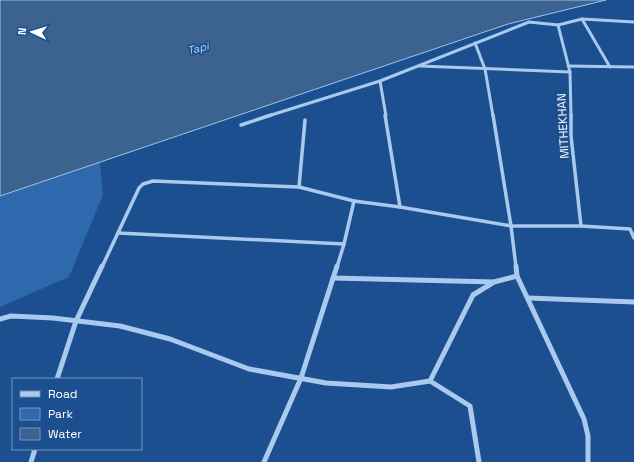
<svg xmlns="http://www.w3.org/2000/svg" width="634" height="462" font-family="'Space Grotesk',sans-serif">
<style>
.green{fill:#2e69ad}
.water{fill:#3c6290;stroke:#9cc4f0}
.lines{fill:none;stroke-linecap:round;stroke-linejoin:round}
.minor-far2{stroke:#a9c9ee;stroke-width:3}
.minor-far1{stroke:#a9c9ee;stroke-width:3.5}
.minor{stroke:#a9c9ee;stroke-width:5}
.labels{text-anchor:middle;stroke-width:3.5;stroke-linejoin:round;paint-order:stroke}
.far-water-label{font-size:11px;font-style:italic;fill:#b5d3f5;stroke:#1b4f8f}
.street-label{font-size:12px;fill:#fff;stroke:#1b4f8f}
</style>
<rect width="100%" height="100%" fill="#1b4f8f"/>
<!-- green -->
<path class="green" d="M 99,155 L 103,195 L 69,277 L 0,307 L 0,188 Z"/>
<!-- water -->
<path class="water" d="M 0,0 L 606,0 L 508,24 L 0,196 Z"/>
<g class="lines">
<!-- minor-far2 -->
<g class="minor-far2">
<path d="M 582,19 L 610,67"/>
<path d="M 558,25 L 570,72 L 571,116"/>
<path d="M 475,43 L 485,69 L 493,116"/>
<path d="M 420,66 L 570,72"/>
<path d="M 568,66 L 634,67"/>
<path d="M 380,81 L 386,116"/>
<path d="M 268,116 L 380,81 L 529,22 L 558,25 L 582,19 L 634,22"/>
</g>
<!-- minor-far1 -->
<g class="minor-far1">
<path d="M 385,115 L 400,207"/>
<path d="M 571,115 L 571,136 L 581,226"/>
<path d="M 241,125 L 271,115"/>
<path d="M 299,187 L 305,120"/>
<path d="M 118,233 L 344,244"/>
<path d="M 102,267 L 139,188 L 143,184 L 153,181 L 299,187 L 354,201 L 400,207 L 511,226 L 493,115"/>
<path d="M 337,267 L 344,244 L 354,201"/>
<path d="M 516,267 L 511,226 L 581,226 L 630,229 L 634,238"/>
</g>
<!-- minor -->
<g class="minor">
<path d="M 517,276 L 584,419 L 588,436 L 588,462"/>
<path d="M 333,278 L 494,282"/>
<path d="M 528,298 L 634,302"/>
<path d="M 0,319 L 11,316 L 53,318 L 120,326 L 170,339 L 249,369 L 326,383 L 391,387 L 430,381 L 473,295 L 494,282 L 517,276 L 516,266"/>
<path d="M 57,379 L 76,321 L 102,266"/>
<path d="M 430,381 L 470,406 L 479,462"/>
<path d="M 31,462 L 35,449"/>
<path d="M 264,462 L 301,378 L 337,266"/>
</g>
</g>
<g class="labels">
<!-- far-water labels -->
<g class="far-water-label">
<text transform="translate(198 48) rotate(-14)" y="4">Tapi</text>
</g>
<!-- street labels -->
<g class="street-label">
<text transform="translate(563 126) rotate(-93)" y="4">MITHEKHAN</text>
</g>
</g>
<!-- legend -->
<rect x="12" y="378" width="130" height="72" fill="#1b4f8f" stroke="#7695bc"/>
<rect x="20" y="391" width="20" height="6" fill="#a9c9ee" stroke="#7695bc"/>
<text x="48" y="398" font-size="12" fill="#ffffff">Road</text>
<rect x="20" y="408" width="20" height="12" fill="#2e69ad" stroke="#7695bc"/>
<text x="48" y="418" font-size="12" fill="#ffffff">Park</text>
<rect x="20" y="428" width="20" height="12" fill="#3c6290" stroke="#7695bc"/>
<text x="48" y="438" font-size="12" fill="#ffffff">Water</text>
<!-- north arrow -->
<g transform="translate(32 32) rotate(274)" stroke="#1b4f8f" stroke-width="3" paint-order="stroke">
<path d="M0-3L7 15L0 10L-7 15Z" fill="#ffffff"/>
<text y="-6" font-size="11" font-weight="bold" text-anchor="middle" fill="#ffffff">N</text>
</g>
</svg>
